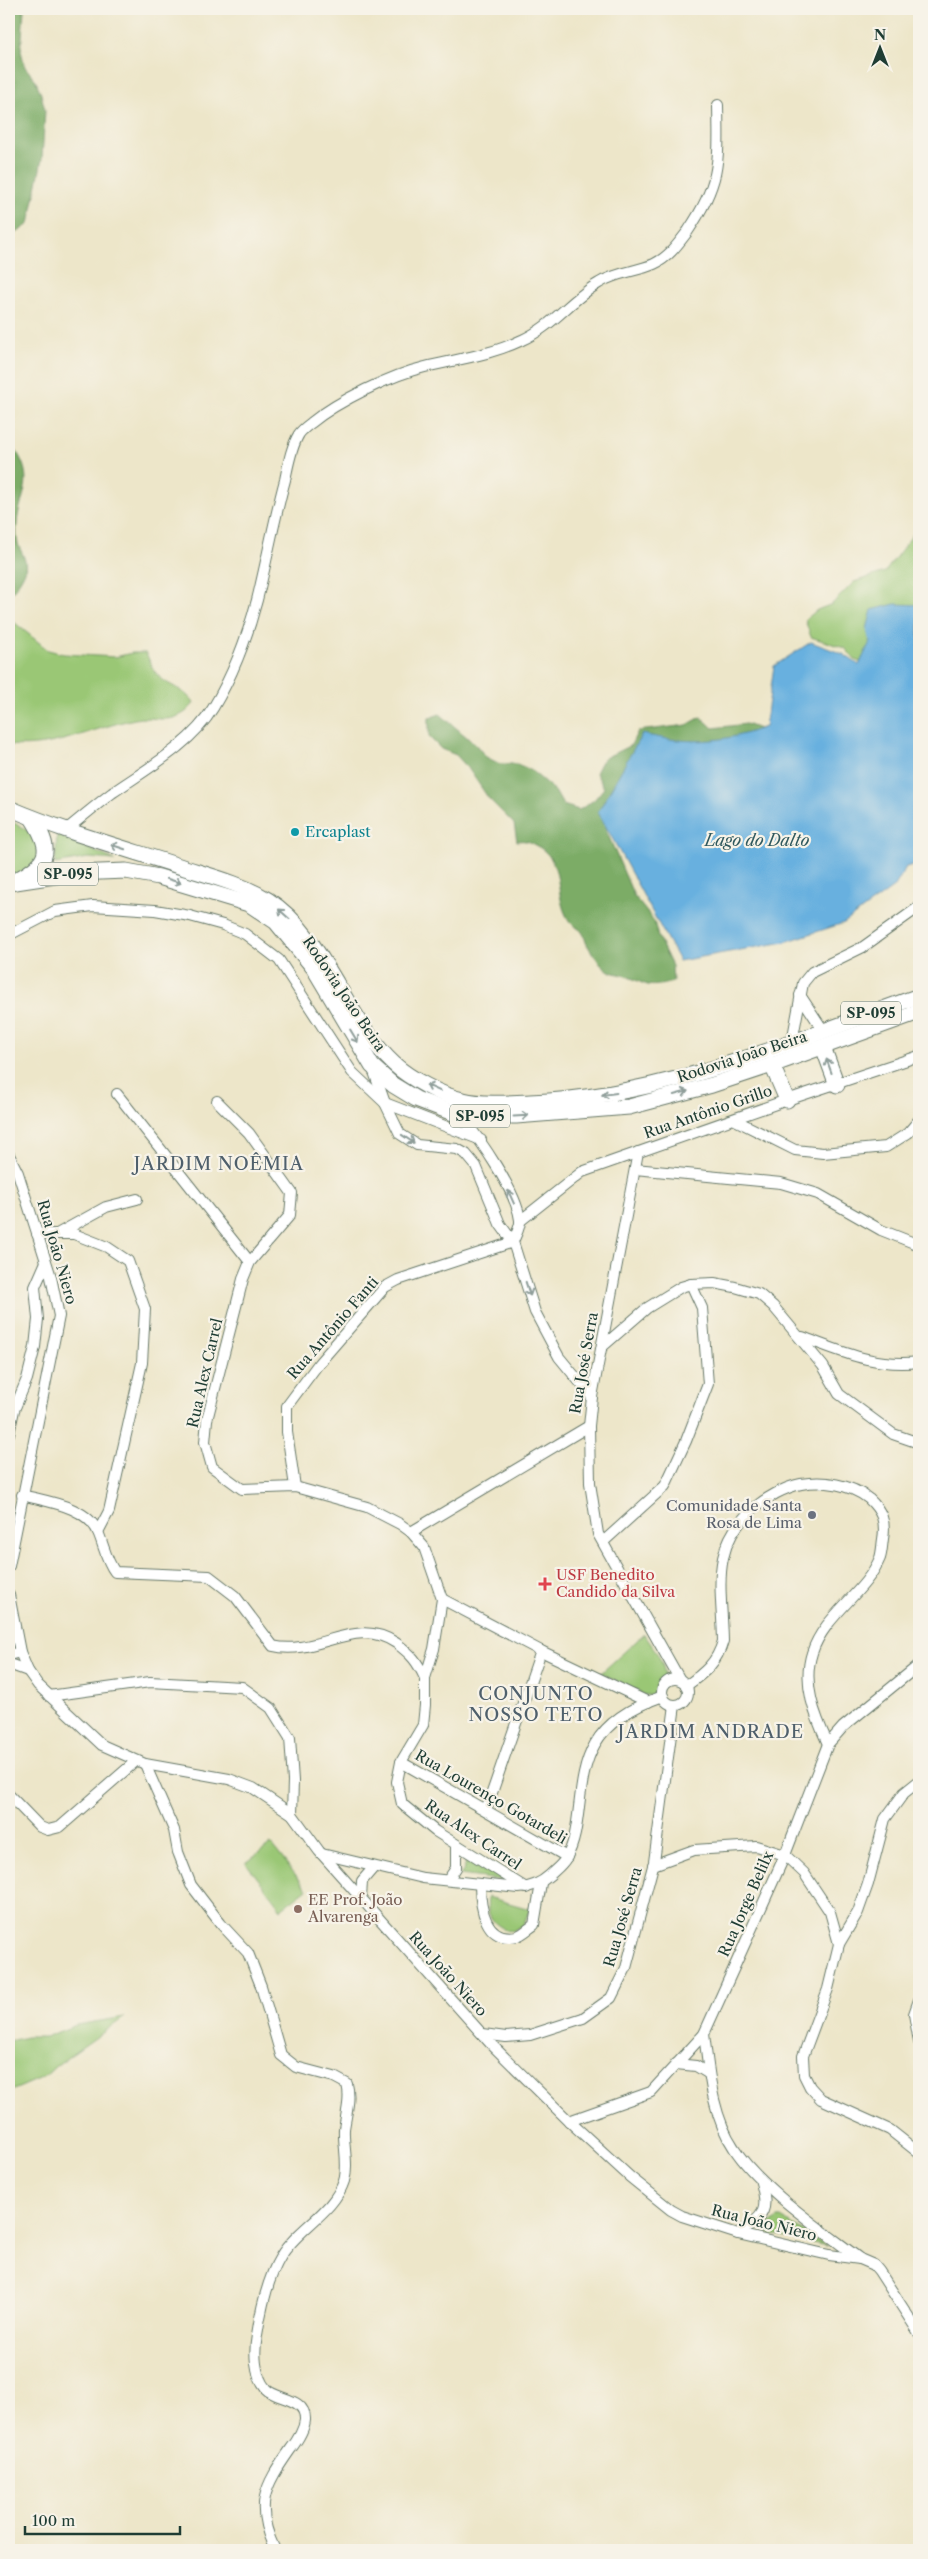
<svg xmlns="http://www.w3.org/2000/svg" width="928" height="2559" font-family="'Libre Caslon Text',serif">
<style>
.green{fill:#9ac774;stroke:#5c8254}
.forest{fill:#7bac66;stroke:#4d744d}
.water{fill:#67b0df;stroke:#43768a}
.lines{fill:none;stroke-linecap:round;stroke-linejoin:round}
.minor-casing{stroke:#677868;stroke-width:12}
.primary-casing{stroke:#677868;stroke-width:17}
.minor{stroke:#fff;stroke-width:10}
.primary{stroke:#fff;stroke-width:15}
.oneway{stroke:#8f9e9a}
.culture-dot{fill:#0f9aa8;stroke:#f7f3e8;stroke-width:2}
.worship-dot{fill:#6b7280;stroke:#f7f3e8;stroke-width:2}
.health-dot{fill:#e0444e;stroke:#f7f3e8;stroke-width:2}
.education-dot{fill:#8d6e63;stroke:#f7f3e8;stroke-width:2}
.labels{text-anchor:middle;stroke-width:4.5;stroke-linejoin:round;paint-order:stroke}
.shield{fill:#f7f3e8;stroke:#60746a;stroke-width:1}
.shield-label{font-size:14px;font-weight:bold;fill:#1f3d34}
.culture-label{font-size:15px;fill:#0d838f;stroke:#f7f3e8;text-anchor:start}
.street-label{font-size:15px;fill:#1f3d34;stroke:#f7f3e8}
.worship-label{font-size:15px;fill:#5b616d;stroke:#f7f3e8;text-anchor:end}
.health-label{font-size:15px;fill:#be3a42;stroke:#f7f3e8;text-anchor:start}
.education-label{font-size:15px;fill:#785e54;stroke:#f7f3e8;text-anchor:start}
.water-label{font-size:16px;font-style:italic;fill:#315a5f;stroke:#f7f3e8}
.quarter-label{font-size:18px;letter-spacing:1px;fill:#4f606c;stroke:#f7f3e8}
</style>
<rect width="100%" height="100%" fill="#f7f3e8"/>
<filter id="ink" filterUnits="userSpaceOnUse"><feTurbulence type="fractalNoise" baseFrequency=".02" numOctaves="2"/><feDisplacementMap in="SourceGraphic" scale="10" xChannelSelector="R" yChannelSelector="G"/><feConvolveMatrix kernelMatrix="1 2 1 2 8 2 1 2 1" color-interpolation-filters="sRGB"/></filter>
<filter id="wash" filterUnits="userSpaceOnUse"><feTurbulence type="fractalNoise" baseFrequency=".0096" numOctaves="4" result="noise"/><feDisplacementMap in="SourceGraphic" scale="20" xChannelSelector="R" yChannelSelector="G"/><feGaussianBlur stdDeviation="1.12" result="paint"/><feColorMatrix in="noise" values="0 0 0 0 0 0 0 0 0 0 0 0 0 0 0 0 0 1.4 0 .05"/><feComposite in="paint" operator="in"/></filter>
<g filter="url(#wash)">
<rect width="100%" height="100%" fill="#ede6c9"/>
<!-- green -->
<g class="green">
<path d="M 919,526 L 919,606 L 869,666 L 855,660 L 845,648 L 811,637 L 805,620 L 817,610 L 832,604 L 854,582 L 885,572 Z"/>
<path d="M 9,618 L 48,650 L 64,654 L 115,657 L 132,653 L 146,653 C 150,662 154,674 163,680 C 176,689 182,688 194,703 C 188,711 183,715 173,718 C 161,721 147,716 135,719 C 92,728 54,750 9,745 Z"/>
<path d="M 9,821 C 33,831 38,836 39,863 L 9,881 Z"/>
<path d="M 57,835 L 115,860 L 88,858 L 55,864 Z"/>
<path d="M 644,1634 C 657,1653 676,1675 655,1695 L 644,1695 L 601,1673 Z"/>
<path d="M 271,1844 L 307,1889 L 281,1909 L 246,1863 Z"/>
<path d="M 467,1857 L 508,1881 L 460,1875 L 464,1870 Z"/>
<path d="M 488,1897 L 530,1909 L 524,1925 L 512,1931 C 494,1927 485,1915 488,1897 Z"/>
<path d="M 125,2017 L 57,2065 L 44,2077 L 9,2092 L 9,2041 L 27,2037 L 45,2037 L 76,2025 Z"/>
<path d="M 777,2218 L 781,2218 L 827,2246 L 769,2233 L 768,2226 Z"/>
</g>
<!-- forest -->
<g class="forest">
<path d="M 9,9 L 24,9 L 21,51 L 25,67 L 35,79 L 41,94 L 45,110 L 42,159 L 29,224 L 9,238 Z"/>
<path d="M 9,441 C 44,485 13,495 17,539 C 18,550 28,557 25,571 C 22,580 13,590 9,597 Z"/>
<path d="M 440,714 L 476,745 L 486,757 L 500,764 L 517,764 L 531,770 L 555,791 L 563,805 L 579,810 L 594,800 L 604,788 L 596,773 L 603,759 L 631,745 L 638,731 L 687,725 L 701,717 L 713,728 L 746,724 L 762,730 L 608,814 L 606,830 L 634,896 L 654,921 L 658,937 L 672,966 L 673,982 C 646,989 649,985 626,976 C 621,974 616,974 611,972 C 602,967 593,955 588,946 C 585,942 585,936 582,932 C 579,928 573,926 570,922 C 552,897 567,860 535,845 C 528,841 525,840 517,841 L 514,824 L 489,799 L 468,768 L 456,755 L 441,749 L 429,737 L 429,718 Z"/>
</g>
<!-- water -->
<path class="water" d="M 895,604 L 919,605 L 919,863 L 906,867 L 895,886 L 844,923 L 785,942 L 679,961 L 598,812 L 642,734 C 687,744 720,744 765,727 L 774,666 L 811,642 L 843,654 L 859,665 L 870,642 L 867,629 L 872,610 Z"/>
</g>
<g filter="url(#ink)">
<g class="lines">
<!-- minor casing -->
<g class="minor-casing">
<g id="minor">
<path d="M 66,830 C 81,818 96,805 112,793 C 145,770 192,744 213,708 C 233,675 247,638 257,600 C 267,560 274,520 285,480 C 288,466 291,447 299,434 C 301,431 307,426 311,423 C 338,401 391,375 425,367 C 458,359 491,355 522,340 C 552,327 571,299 599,283 C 616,272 636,272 654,264 C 669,257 678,244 688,231 C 721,182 719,162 718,105"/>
<path d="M 9,935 L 55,911 L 93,906 L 155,910 L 190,916 L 223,925 L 245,934 L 279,960 L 352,1072 L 385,1103 L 481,1140"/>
<path d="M 800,995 L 823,1030"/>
<path d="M 792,1042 L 803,983 L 812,972 L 863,947 L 919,907"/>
<path d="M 373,1069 L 385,1103 L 400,1134 L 417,1145 L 457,1149 L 466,1154 L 476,1166 L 500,1224 L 513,1242 L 535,1312 L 559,1357 L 592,1397"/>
<path d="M 117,1094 L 250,1262"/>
<path d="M 217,1101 L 249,1133 L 292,1193 L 290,1215 L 250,1262 L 243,1279 L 207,1420 L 205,1442 L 212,1467 L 242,1489 L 295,1487 L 367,1507 L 400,1524 L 411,1532 L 424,1547 L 442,1599 L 434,1649 L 425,1678 L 425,1705 L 423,1725 L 401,1762 L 397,1782 L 402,1804 L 435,1831 L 526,1888"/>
<path d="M 461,1116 C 479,1138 517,1192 520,1220 C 521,1226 515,1236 513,1242"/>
<path d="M 735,1120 L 795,1150 L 823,1153 L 886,1147 L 908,1133 L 919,1120"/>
<path d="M 638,1152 L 592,1397 L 589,1426 L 590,1483 L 598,1534 L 680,1680"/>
<path d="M 9,1155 L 18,1173 L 51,1277 L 59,1316 L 9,1566"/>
<path d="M 635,1169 L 781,1183 L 818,1194 L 881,1230 L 919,1245"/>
<path d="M 520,1221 L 582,1172 L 787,1100 L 919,1056"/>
<path d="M 59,1233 L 106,1207 L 137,1199"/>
<path d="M 37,1234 L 74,1234 L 107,1247 L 128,1261 L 145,1309 L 142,1363 L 109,1511 L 98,1532"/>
<path d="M 802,1337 C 843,1352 874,1367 919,1362"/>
<path d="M 602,1347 L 647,1308 L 681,1287 L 691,1284 L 714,1283 L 735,1287 L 759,1294 L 773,1306 L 823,1366 L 839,1394 L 893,1434 L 919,1443"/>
<path d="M 9,1434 L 14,1410 L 27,1379 L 35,1347 L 38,1319 L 35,1287 L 46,1262"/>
<path d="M 295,1487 L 287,1432 L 287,1406 L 319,1363 L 385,1287 L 398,1280 L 513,1242"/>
<path d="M 22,1495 C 48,1502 86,1506 98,1532 C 104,1546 106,1560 115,1572 L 209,1576 L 235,1596 L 273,1646 C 316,1657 356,1615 396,1643 C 412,1655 417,1661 425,1678"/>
<path d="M 411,1532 L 589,1426"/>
<path d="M 603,1542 L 665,1486 L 686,1441 L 708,1384 L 702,1308 L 691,1284"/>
<path d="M 9,1595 L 20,1652 L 28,1671 L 38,1685 L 102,1745 L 145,1764 L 229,1779 L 253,1788 L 292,1814 L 319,1851 L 490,2043 L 569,2121 L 630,2177 L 671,2210 L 682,2216 L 738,2234 L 829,2255 L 860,2259"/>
<path d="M 442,1599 L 541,1651 L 648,1702"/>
<path d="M 9,1655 L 20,1652"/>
<path d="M 9,1664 L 28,1671"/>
<circle cx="675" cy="1692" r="13"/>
<path d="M 686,1686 C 704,1673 717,1663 723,1641 C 722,1588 709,1547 754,1508 C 766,1498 785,1487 801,1484 C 823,1480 851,1484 869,1499 C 882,1511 886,1522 883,1539 C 882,1545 882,1552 880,1558 C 865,1594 824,1615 812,1653 C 802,1684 815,1716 828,1744"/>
<path d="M 49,1696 L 150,1682 L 242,1687 L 271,1708 L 290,1738 L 293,1781 L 292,1814"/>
<path d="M 401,1762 L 567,1857"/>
<path d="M 145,1764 L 174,1830 L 178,1852 L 191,1885 L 221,1924 L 248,1953 L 261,1986 L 281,2055 L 296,2067 L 334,2077 L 347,2084 C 351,2099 346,2114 344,2129 C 343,2145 349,2165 344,2181 C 334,2212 297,2229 281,2256 C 267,2279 261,2309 257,2335 C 254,2352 254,2375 266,2389 C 276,2400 306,2397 305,2420 C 304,2431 297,2441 290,2450 C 264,2487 254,2506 275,2550"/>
<path d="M 919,1781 L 904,1793 L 885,1819 L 868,1884 L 858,1912 L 839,1944 L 828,1989 L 803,2056 L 804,2075 L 810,2087 L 821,2099 L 890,2130 L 919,2153"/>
<path d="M 9,1795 L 40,1827 L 48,1830 L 60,1827 L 136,1761"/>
<path d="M 486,1810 L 541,1651"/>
<path d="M 322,1854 L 423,1878 L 519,1888 C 532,1888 541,1883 550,1875 C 555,1870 562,1865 566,1858 C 584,1829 574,1780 595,1744 C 609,1719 637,1705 663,1696"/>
<path d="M 653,1865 L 694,1850 L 756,1846 L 785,1855 L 804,1873 L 830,1912 L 839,1944"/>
<path d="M 448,1880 L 456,1868 L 456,1845"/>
<path d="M 480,1884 C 480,1907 485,1943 517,1936 C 522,1935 529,1928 534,1925 L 541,1883"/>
<path d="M 361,1899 L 362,1881 L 374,1867"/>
<path d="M 919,2000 L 914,2014 L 919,2042"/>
<path d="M 483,2034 L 506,2037 L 530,2035 L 583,2018 L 611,1998 L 626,1968 L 654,1862 L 675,1705"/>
<path d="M 704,2034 C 709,2072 712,2116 734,2148 C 759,2187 822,2230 860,2259 L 874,2265 L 879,2271 L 919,2333"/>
<path d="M 676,2064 L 696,2066 L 709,2074"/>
<path d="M 569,2121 L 651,2092 L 704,2034 L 785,1855 L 828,1744 L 843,1727 L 919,1665"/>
<path d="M 738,2234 C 764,2215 770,2212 760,2179"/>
</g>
</g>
<!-- primary casing -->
<g class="primary-casing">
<g id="primary">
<path d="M 9,808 C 63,831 120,847 176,865 C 206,875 241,883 268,900 C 324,935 345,1019 394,1064 C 409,1078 442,1096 463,1100 C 483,1105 509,1103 530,1102 C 666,1097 793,1041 919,996"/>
<path d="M 18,879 C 52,861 51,848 32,818"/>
<path d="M 9,883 L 75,873 L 126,871 L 159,877 L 249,904 L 276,922 L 313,967 L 372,1066 L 393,1085 L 416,1099 L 461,1116 L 516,1116 L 629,1107 L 712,1085 L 772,1065 L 919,1012"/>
<path d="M 823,1047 L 837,1085"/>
<path d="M 772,1065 L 787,1100"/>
</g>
</g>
<!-- minor -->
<use href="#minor" class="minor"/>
<!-- primary -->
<use href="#primary" class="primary"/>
</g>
<!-- one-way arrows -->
<defs><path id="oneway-shaft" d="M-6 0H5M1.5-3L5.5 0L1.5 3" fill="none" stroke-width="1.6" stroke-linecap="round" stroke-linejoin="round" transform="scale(1.25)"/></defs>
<g class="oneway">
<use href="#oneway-shaft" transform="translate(118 847) rotate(-162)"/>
<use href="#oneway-shaft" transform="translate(174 881) rotate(17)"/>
<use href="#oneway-shaft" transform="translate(284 914) rotate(-138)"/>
<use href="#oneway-shaft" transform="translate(354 1036) rotate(59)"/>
<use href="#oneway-shaft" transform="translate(829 1066) rotate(-110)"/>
<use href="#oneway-shaft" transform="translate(433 1088) rotate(-156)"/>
<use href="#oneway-shaft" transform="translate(681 1093) rotate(-15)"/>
<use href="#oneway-shaft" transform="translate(609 1094) rotate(172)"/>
<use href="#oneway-shaft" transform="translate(521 1116) rotate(-3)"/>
<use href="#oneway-shaft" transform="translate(408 1139) rotate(34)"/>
<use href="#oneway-shaft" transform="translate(511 1197) rotate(-114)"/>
<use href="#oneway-shaft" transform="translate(528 1289) rotate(72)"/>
</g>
</g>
<!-- markers -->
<circle class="culture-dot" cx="295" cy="832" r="5"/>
<circle class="worship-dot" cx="812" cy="1515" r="5"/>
<path class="health-dot" d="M542.5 1576.5h5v5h5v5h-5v5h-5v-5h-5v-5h5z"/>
<circle class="education-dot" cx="298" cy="1909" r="5"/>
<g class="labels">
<!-- shield labels -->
<g class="shield">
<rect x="38" y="862.5" width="60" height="23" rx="4"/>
<rect x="841" y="1001.5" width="60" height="23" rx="4"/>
<rect x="450" y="1104.5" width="60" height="23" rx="4"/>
</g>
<g class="shield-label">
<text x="68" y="879">SP-095</text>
<text x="871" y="1018">SP-095</text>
<text x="480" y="1121">SP-095</text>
</g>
<!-- culture labels -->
<g class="culture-label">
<text x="305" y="837">Ercaplast</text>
</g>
<!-- street labels -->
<g class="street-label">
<text transform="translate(344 994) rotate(56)" y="5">Rodovia João Beira</text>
<text transform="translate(742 1057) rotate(-18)" y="5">Rodovia João Beira</text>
<text transform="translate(708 1112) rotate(-19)" y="5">Rua Antônio Grillo</text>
<text transform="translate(57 1252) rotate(74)" y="5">Rua João Niero</text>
<text transform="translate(333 1328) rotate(-49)" y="5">Rua Antônio Fanti</text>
<text transform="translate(584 1363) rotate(-80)" y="5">Rua José Serra</text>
<text transform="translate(205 1373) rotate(-77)" y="5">Rua Alex Carrel</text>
<text transform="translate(491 1797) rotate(30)" y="5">Rua Lourenço Gotardeli</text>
<text transform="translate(473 1835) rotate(34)" y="5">Rua Alex Carrel</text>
<text transform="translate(746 1904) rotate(-66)" y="5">Rua Jorge Belilx</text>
<text transform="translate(623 1917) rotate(-74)" y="5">Rua José Serra</text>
<text transform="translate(448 1974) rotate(48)" y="5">Rua João Niero</text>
<text transform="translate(764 2223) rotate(14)" y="5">Rua João Niero</text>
</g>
<!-- worship labels -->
<g class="worship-label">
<text x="802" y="1511">Comunidade Santa<tspan x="802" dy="17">Rosa de Lima</tspan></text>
</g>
<!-- health labels -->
<g class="health-label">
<text x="556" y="1580">USF Benedito<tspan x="556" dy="17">Candido da Silva</tspan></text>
</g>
<!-- education labels -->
<g class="education-label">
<text x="308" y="1905">EE Prof. João<tspan x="308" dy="17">Alvarenga</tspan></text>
</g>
<!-- water labels -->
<g class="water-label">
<text x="757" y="846">Lago do Dalto</text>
</g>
<!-- quarter labels -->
<g class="quarter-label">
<text x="219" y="1170">JARDIM NOÊMIA</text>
<text x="536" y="1700">CONJUNTO<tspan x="536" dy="21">NOSSO TETO</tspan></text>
<text x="711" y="1738">JARDIM ANDRADE</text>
</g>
</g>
<!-- margin -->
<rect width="928" height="2559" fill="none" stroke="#f7f3e8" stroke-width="30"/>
<!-- north arrow -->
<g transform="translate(880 48)" stroke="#f7f3e8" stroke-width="4" paint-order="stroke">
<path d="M0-4L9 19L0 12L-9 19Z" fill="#1f3d34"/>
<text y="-8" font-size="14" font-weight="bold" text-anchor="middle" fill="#1f3d34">N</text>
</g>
<!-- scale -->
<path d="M25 2526v8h155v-8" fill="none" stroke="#1f3d34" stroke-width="2.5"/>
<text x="32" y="2526" font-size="15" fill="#1f3d34" stroke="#f7f3e8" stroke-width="4" paint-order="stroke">100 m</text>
</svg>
